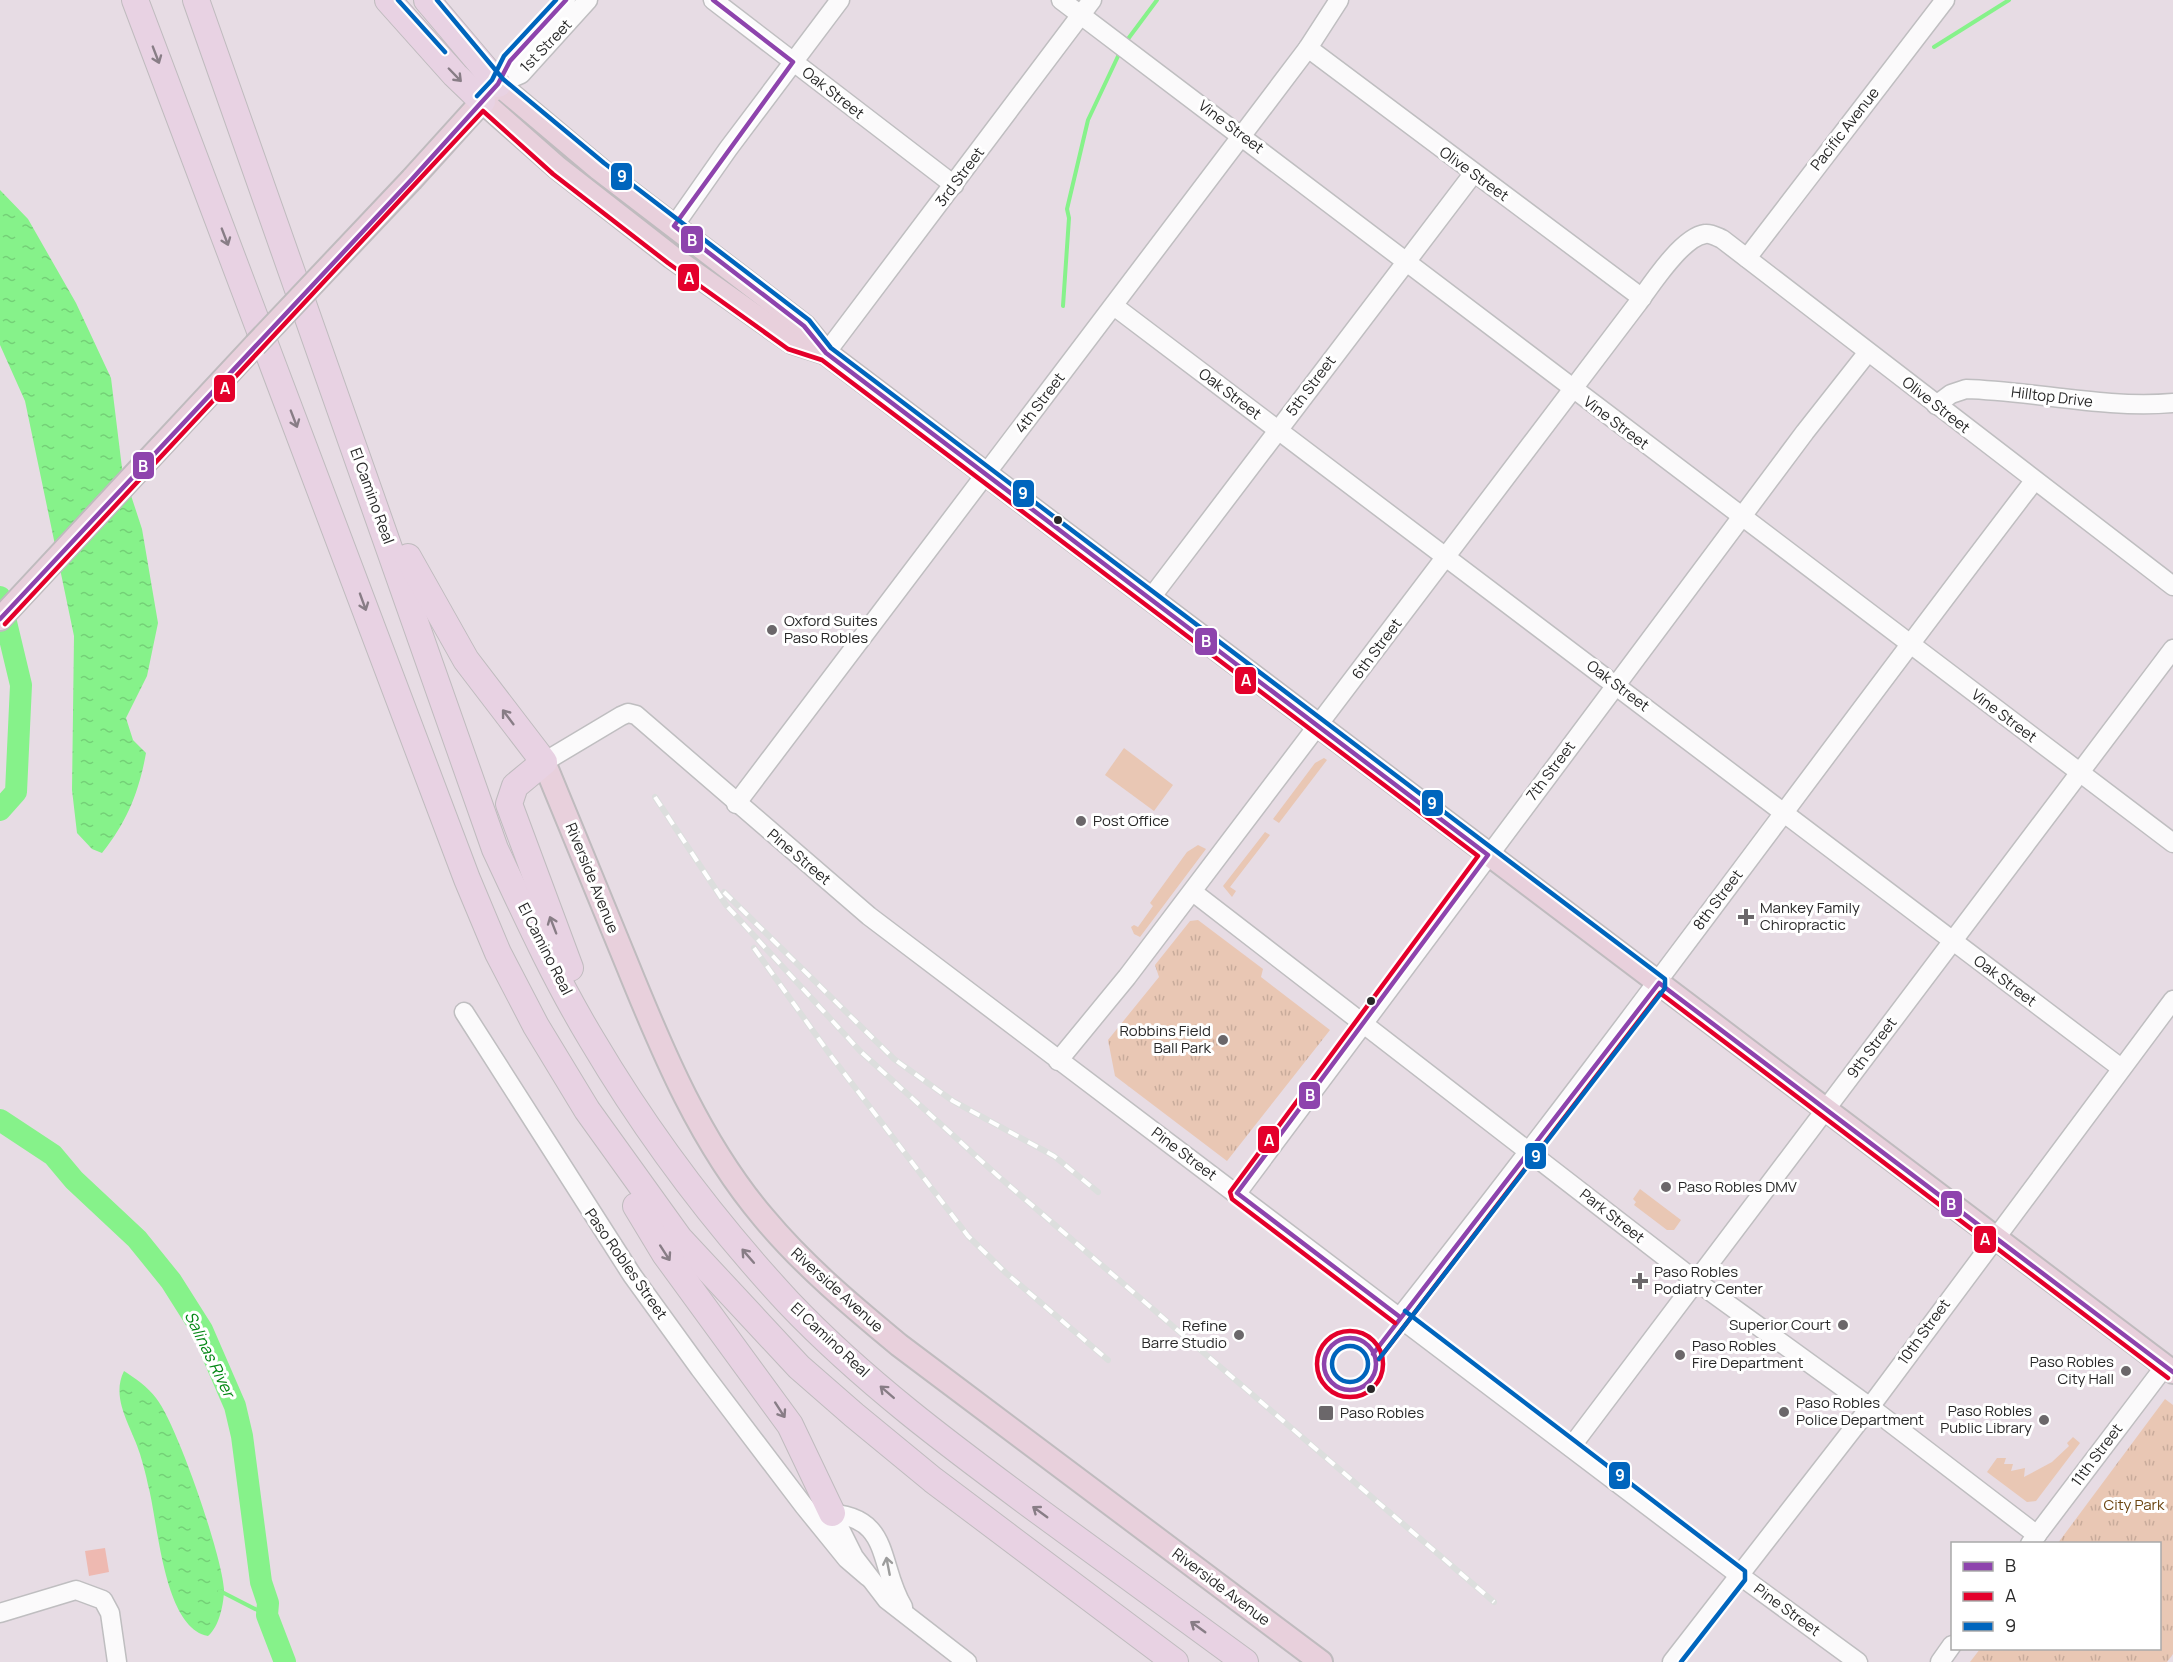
<svg xmlns="http://www.w3.org/2000/svg" width="2173" height="1662" font-family="Manrope,sans-serif">
<style>
.grass{fill:#e9c7b4}
.park{fill:url(#park-tufts)}
.pitch{fill:#eeb9b1}
.water{fill:url(#water-ripples)}
.lines{fill:none;stroke-linecap:round;stroke-linejoin:round}
.stream{stroke:#86f28a;stroke-width:4}
.river{stroke:#86f28a;stroke-width:22}
.minor-casing{stroke:#bfbec0;stroke-width:21}
.major-casing{stroke:#bfbbbe;stroke-width:26}
.highway-casing{stroke:#bfbbbe;stroke-width:28}
.minor{stroke:#fbfafb;stroke-width:18}
.major{stroke:#e8d0dc;stroke-width:22}
.highway{stroke:#e8d2e3;stroke-width:26}
.rail-casing{stroke:#dcdedd;stroke-width:6}
.rail{stroke:#fff;stroke-width:4;stroke-dasharray:11;stroke-linecap:butt}
.major-bridge-casing{stroke:#bfbbbe;stroke-width:26;stroke-linecap:butt}
.major-bridge{stroke:#e8d0dc;stroke-width:22}
.bus-1-casing{stroke:#fff;stroke-width:9}
.bus-2-casing{stroke:#fff;stroke-width:9}
.bus-3-casing{stroke:#fff;stroke-width:9}
.bus-1{stroke:#8e44ad;stroke-width:4.5}
.bus-2{stroke:#e4002b;stroke-width:4.5}
.bus-3{stroke:#0065bd;stroke-width:4.5}
.oneway{stroke:#887d86}
.oneway2{stroke:#9c9c9c}
.bus-dot{fill:#282828;stroke:#fff;stroke-width:2}
.poi-dot{fill:#6b676a;stroke:#fff;stroke-width:2}
.labels{text-anchor:middle;stroke-width:6;stroke-linejoin:round;paint-order:stroke}
.street-label{font-size:15px;fill:#282828;stroke:#fff}
.poi-label{font-size:15px;fill:#282828;stroke:#fff;text-anchor:start}
.park-label{font-size:15px;fill:#6b4511;stroke:#fff}
.water-label{font-size:16px;font-style:italic;fill:#038714;stroke:#fff}
.line-badge{stroke:#fff;stroke-width:2}
.badge-label{font-size:16px;text-anchor:middle;font-weight:bold;fill:#fff}
</style>
<defs>
<pattern id="park-tufts" width="24" height="20" patternUnits="userSpaceOnUse" patternTransform="scale(1.5)"><rect width="24" height="20" fill="#e9c7b4"/><path d="M3 7l-1-3M5 7V3M7 7l1-3M15 17l-1-3M17 17v-4M19 17l1-3" fill="none" stroke="#c8ab9b"/></pattern>
<pattern id="water-ripples" width="26" height="14" patternUnits="userSpaceOnUse" patternTransform="scale(1.5)"><rect width="26" height="14" fill="#86f28a"/><path d="M2 4q2-2 4 0t4 0M15 11q2-2 4 0t4 0" fill="none" stroke="#74d077"/></pattern>
</defs>
<rect width="100%" height="100%" fill="#e7dce4"/>
<!-- grass -->
<g class="grass">
<path d="M 1124,748 L 1173,785 L 1154,811 L 1105,775 Z"/>
<path d="M 1324,758 L 1327,760 L 1279,823 L 1273,819 L 1315,763 Z"/>
<path d="M 1265,832 L 1270,835 L 1230,887 L 1236,891 L 1232,897 L 1223,886 Z"/>
<path d="M 1198,845 L 1206,849 L 1140,937 L 1134,934 L 1131,927 L 1134,925 L 1138,927 L 1153,906 L 1150,903 L 1187,852 Z"/>
<path d="M 1640,1189 L 1681,1220 L 1674,1230 L 1667,1230 L 1634,1205 L 1636,1202 L 1633,1199 Z"/>
<path d="M 2073,1437 L 2080,1443 L 2036,1501 L 2027,1502 L 1987,1472 L 1997,1458 L 2006,1458 L 2004,1464 L 2013,1464 L 2011,1471 L 2025,1468 L 2024,1477 L 2052,1462 L 2069,1446 L 2067,1443 Z"/>
</g>
<!-- park -->
<g class="park">
<path d="M 1198,920 L 1263,969 L 1261,977 L 1330,1030 L 1227,1161 L 1115,1076 L 1108,1040 L 1159,977 L 1155,965 L 1190,921 Z"/>
<path d="M 2165,1399 L 2173,1405 L 2173,1654 L 2167,1662 L 1970,1662 L 1980,1649 L 2160,1648 L 2160,1544 L 2058,1543 Z"/>
</g>
<!-- pitch -->
<path class="pitch" d="M 105,1548 L 109,1572 L 89,1576 L 85,1551 Z"/>
<!-- water -->
<g class="water">
<path d="M 0,190 L 28,219 L 76,303 L 111,378 L 122,468 L 142,529 L 158,623 L 147,676 L 126,718 L 133,740 L 146,753 C 139,792 127,822 102,853 L 92,849 L 77,833 L 72,790 L 74,636 L 25,401 L 0,345 Z"/>
<path d="M 124,1371 C 135,1378 148,1387 156,1398 C 177,1424 222,1556 224,1589 C 224,1604 219,1627 208,1636 C 163,1628 158,1520 148,1485 C 146,1475 143,1464 140,1454 C 132,1427 110,1399 124,1371 Z"/>
</g>
<g class="lines">
<!-- stream -->
<g class="stream">
<path d="M 1125,43 L 1157,0"/>
<path d="M 1934,47 L 2009,0"/>
<path d="M 1063,306 L 1069,218 L 1067,209 L 1088,120 L 1120,52"/>
<path d="M 220,1591 L 267,1615"/>
</g>
<!-- river -->
<g class="river">
<path d="M 0,597 L 21,685 L 16,792 L 0,810"/>
<path d="M 0,1120 L 53,1155 L 74,1180 L 137,1239 L 171,1281 L 202,1330 L 235,1406 L 242,1436 L 261,1582 L 268,1603 L 267,1615 L 285,1662"/>
</g>
<!-- minor casing -->
<g class="minor-casing">
<g id="minor">
<path d="M 713,0 L 954,185"/>
<path d="M 1061,0 L 2173,843"/>
<path d="M 1308,48 L 1642,298"/>
<path d="M 498,84 L 521,74 L 588,0"/>
<path d="M 498,84 L 510,61 L 566,0"/>
<path d="M 674,226 L 728,149 L 840,0"/>
<path d="M 1747,258 L 1945,0"/>
<path d="M 1114,306 L 2121,1068"/>
<path d="M 826,353 L 1092,0"/>
<path d="M 1936,405 L 1951,394 L 1966,389 C 2035,391 2104,409 2173,403"/>
<path d="M 1150,599 L 1473,174"/>
<path d="M 544,762 L 621,716 L 628,713 L 636,715 L 869,916 L 1739,1575 L 1858,1662"/>
<path d="M 736,804 L 1308,48 L 1339,0"/>
<path d="M 1193,892 L 1696,1281 L 1870,1407 L 2037,1535"/>
<path d="M 464,1012 L 632,1275 L 700,1369 L 804,1506 L 847,1559 L 868,1577"/>
<path d="M 1058,1061 L 1127,977 L 1638,303 C 1651,285 1682,237 1705,234 C 1711,233 1717,237 1722,239 L 2173,586"/>
<path d="M 1237,1193 L 1805,432 L 1868,352"/>
<path d="M 1400,1317 C 1617,1042 1821,759 2034,481"/>
<path d="M 1571,1447 L 2173,649"/>
<path d="M 823,1513 C 893,1514 877,1564 903,1607"/>
<path d="M 832,1513 L 854,1557 L 887,1600 L 967,1662"/>
<path d="M 2030,1544 L 2165,1366"/>
<path d="M 0,1613 L 76,1590 L 103,1600 L 110,1613 L 117,1662"/>
<path d="M 1672,1662 L 1870,1407 L 2173,1000"/>
<path d="M 1940,1662 L 1952,1645"/>
</g>
</g>
<!-- major casing -->
<g class="major-casing">
<g id="major">
<path d="M 482,101 L 558,168 L 672,257 L 792,342 L 826,353"/>
<path d="M 412,179 L 498,84 L 599,169 L 804,326 L 826,353 L 2173,1372"/>
<path d="M 0,619 L 255,345"/>
<path d="M 544,762 C 572,829 599,897 627,964 C 663,1053 701,1144 764,1218 C 804,1266 852,1306 899,1345 L 1321,1662"/>
</g>
</g>
<!-- highway casing -->
<g class="highway-casing">
<g id="highway">
<path d="M 135,0 L 467,879 L 498,953 L 536,1026 L 587,1110 L 679,1238 L 799,1367 L 854,1415 L 933,1480 L 1175,1662"/>
<path d="M 196,0 L 495,849 C 525,913 555,979 592,1040 C 647,1133 715,1223 788,1302 C 863,1381 952,1447 1040,1512 C 1108,1562 1176,1612 1245,1662"/>
<path d="M 388,0 L 455,75 L 482,101"/>
<path d="M 427,0 L 498,84"/>
<path d="M 408,557 L 466,660 L 544,762 L 515,786 L 509,804 L 570,968"/>
<path d="M 636,1206 L 665,1254 L 790,1425 L 832,1513"/>
</g>
</g>
<!-- minor -->
<use href="#minor" class="minor"/>
<!-- major -->
<use href="#major" class="major"/>
<!-- highway -->
<use href="#highway" class="highway"/>
<!-- rail casing -->
<g class="rail-casing">
<g id="rail">
<path d="M 655,797 L 726,905 L 860,1051 L 998,1176 L 1494,1602"/>
<path d="M 724,892 L 894,1059 L 953,1101 L 1054,1156 L 1098,1192"/>
<path d="M 754,948 L 831,1056 L 968,1236 L 1006,1273 L 1108,1360"/>
</g>
</g>
<!-- rail -->
<use href="#rail" class="rail"/>
<!-- major-bridge casing -->
<g class="major-bridge-casing">
<path id="major-bridge" d="M 255,345 L 412,179"/>
</g>
<!-- major-bridge -->
<use href="#major-bridge" class="major-bridge"/>
<!-- bus-1 casing -->
<g class="bus-1-casing">
<g id="bus-1">
<path d="M 713,0 L 793,62 L 674,226 L 804,326 L 826,353 L 1488,855 L 1237,1193 L 1400,1317"/>
<path d="M 0,619 L 412,179 L 498,84 L 510,61 L 566,0"/>
<circle cx="1350" cy="1364" r="26"/>
<path d="M 1373,1354 L 1659,983 L 2173,1372"/>
</g>
</g>
<!-- bus-2 casing -->
<g class="bus-2-casing">
<g id="bus-2">
<path d="M 5,624 L 483,111 L 553,174 L 668,263 L 788,349 L 822,360 L 1478,856 L 1230,1192 L 1232,1199 L 1395,1323"/>
<circle cx="1350" cy="1364" r="33"/>
<path d="M 1379,1359 L 1660,993 L 2168,1378"/>
</g>
</g>
<!-- bus-3 casing -->
<g class="bus-3-casing">
<g id="bus-3">
<path d="M 398,0 L 445,52"/>
<path d="M 437,0 L 503,79 L 604,163 L 809,320 L 831,348 L 1665,979 L 1665,988 L 1379,1359"/>
<path d="M 477,96 L 492,80 L 504,56 L 556,0"/>
<path d="M 1405,1311 L 1745,1571 L 1745,1580 L 1681,1662"/>
<circle cx="1350" cy="1364" r="18"/>
</g>
</g>
<!-- bus-1 -->
<use href="#bus-1" class="bus-1"/>
<!-- bus-2 -->
<use href="#bus-2" class="bus-2"/>
<!-- bus-3 -->
<use href="#bus-3" class="bus-3"/>
</g>
<!-- one-way arrows -->
<defs><path id="oneway-shaft" d="M-6 0H5M1.5-3L5.5 0L1.5 3" fill="none" stroke-width="1.6" stroke-linecap="round" stroke-linejoin="round" transform="scale(1.5)"/></defs>
<g class="oneway">
<use href="#oneway-shaft" transform="translate(156 55) rotate(69)"/>
<use href="#oneway-shaft" transform="translate(455 75) rotate(46)"/>
<use href="#oneway-shaft" transform="translate(225 237) rotate(69)"/>
<use href="#oneway-shaft" transform="translate(294 419) rotate(69)"/>
<use href="#oneway-shaft" transform="translate(363 602) rotate(70)"/>
<use href="#oneway-shaft" transform="translate(508 717) rotate(-127)"/>
<use href="#oneway-shaft" transform="translate(553 925) rotate(-111)"/>
<use href="#oneway-shaft" transform="translate(665 1253) rotate(57)"/>
<use href="#oneway-shaft" transform="translate(748 1256) rotate(-131)"/>
<use href="#oneway-shaft" transform="translate(887 1392) rotate(-139)"/>
<use href="#oneway-shaft" transform="translate(780 1410) rotate(57)"/>
<use href="#oneway-shaft" transform="translate(1040 1512) rotate(-144)"/>
<use href="#oneway-shaft" transform="translate(1198 1627) rotate(-144)"/>
</g>
<use class="oneway2" href="#oneway-shaft" transform="translate(888 1566) rotate(-101)"/>
<!-- markers -->
<g class="bus-dot">
<circle cx="1058" cy="520" r="5"/>
<circle cx="1371" cy="1001" r="5"/>
<circle cx="1371" cy="1389" r="5"/>
</g>
<g class="poi-dot">
<circle cx="772" cy="630" r="6"/>
<circle cx="1081" cy="821" r="6"/>
<path d="M1743 908h6v6h6v6h-6v6h-6v-6h-6v-6h6z"/>
<circle cx="1223" cy="1040" r="6"/>
<circle cx="1666" cy="1187" r="6"/>
<path d="M1637 1272h6v6h6v6h-6v6h-6v-6h-6v-6h6z"/>
<circle cx="1843" cy="1325" r="6"/>
<circle cx="1239" cy="1335" r="6"/>
<circle cx="1680" cy="1355" r="6"/>
<circle cx="2126" cy="1371" r="6"/>
<circle cx="1784" cy="1412" r="6"/>
<rect x="1318" y="1405" width="16" height="16" rx="3"/>
<circle cx="2044" cy="1420" r="6"/>
</g>
<g class="labels">
<!-- street labels -->
<g class="street-label">
<text transform="translate(546 46) rotate(-46)" y="5">1st Street</text>
<text transform="translate(833 93) rotate(38)" y="5">Oak Street</text>
<text transform="translate(1231 127) rotate(37)" y="5">Vine Street</text>
<text transform="translate(1845 129) rotate(-52)" y="5">Pacific Avenue</text>
<text transform="translate(1474 174) rotate(36)" y="5">Olive Street</text>
<text transform="translate(960 177) rotate(-53)" y="5">3rd Street</text>
<text transform="translate(1311 386) rotate(-53)" y="5">5th Street</text>
<text transform="translate(1230 394) rotate(37)" y="5">Oak Street</text>
<text transform="translate(2052 397) rotate(7)" y="5">Hilltop Drive</text>
<text transform="translate(1040 403) rotate(-53)" y="5">4th Street</text>
<text transform="translate(1936 405) rotate(38)" y="5">Olive Street</text>
<text transform="translate(1616 423) rotate(37)" y="5">Vine Street</text>
<text transform="translate(372 496) rotate(70)" y="5">El Camino Real</text>
<text transform="translate(1377 649) rotate(-53)" y="5">6th Street</text>
<text transform="translate(1618 686) rotate(37)" y="5">Oak Street</text>
<text transform="translate(2004 716) rotate(37)" y="5">Vine Street</text>
<text transform="translate(1551 771) rotate(-53)" y="5">7th Street</text>
<text transform="translate(799 857) rotate(40)" y="5">Pine Street</text>
<text transform="translate(592 878) rotate(68)" y="5">Riverside Avenue</text>
<text transform="translate(1718 900) rotate(-53)" y="5">8th Street</text>
<text transform="translate(545 949) rotate(63)" y="5">El Camino Real</text>
<text transform="translate(2005 981) rotate(37)" y="5">Oak Street</text>
<text transform="translate(1872 1048) rotate(-53)" y="5">9th Street</text>
<text transform="translate(1184 1154) rotate(37)" y="5">Pine Street</text>
<text transform="translate(1612 1216) rotate(38)" y="5">Park Street</text>
<text transform="translate(626 1264) rotate(55)" y="5">Paso Robles Street</text>
<text transform="translate(837 1290) rotate(42)" y="5">Riverside Avenue</text>
<text transform="translate(1924 1332) rotate(-54)" y="5">10th Street</text>
<text transform="translate(830 1340) rotate(43)" y="5">El Camino Real</text>
<text transform="translate(2097 1455) rotate(-53)" y="5">11th Street</text>
<text transform="translate(1221 1587) rotate(37)" y="5">Riverside Avenue</text>
<text transform="translate(1787 1610) rotate(36)" y="5">Pine Street</text>
</g>
<!-- poi labels -->
<g class="poi-label">
<text x="784" y="626">Oxford Suites<tspan x="784" dy="17">Paso Robles</tspan></text>
<text x="1093" y="826">Post Office</text>
<text x="1760" y="913">Mankey Family<tspan x="1760" dy="17">Chiropractic</tspan></text>
<text x="1211" y="1036" text-anchor="end">Robbins Field<tspan x="1211" dy="17">Ball Park</tspan></text>
<text x="1678" y="1192">Paso Robles DMV</text>
<text x="1654" y="1277">Paso Robles<tspan x="1654" dy="17">Podiatry Center</tspan></text>
<text x="1831" y="1330" text-anchor="end">Superior Court</text>
<text x="1227" y="1331" text-anchor="end">Refine<tspan x="1227" dy="17">Barre Studio</tspan></text>
<text x="1692" y="1351">Paso Robles<tspan x="1692" dy="17">Fire Department</tspan></text>
<text x="2114" y="1367" text-anchor="end">Paso Robles<tspan x="2114" dy="17">City Hall</tspan></text>
<text x="1796" y="1408">Paso Robles<tspan x="1796" dy="17">Police Department</tspan></text>
<text x="2032" y="1416" text-anchor="end">Paso Robles<tspan x="2032" dy="17">Public Library</tspan></text>
<text x="1340" y="1418">Paso Robles</text>
</g>
<!-- park labels -->
<g class="park-label">
<text x="2134" y="1510">City Park</text>
</g>
<!-- water labels -->
<g class="water-label">
<text transform="translate(210 1354) rotate(64)" y="6">Salinas River</text>
</g>
</g>
<g class="line-badge">
<rect x="610" y="162" width="23" height="29" rx="6" fill="#0065bd"/>
<rect x="680" y="225" width="24" height="29" rx="6" fill="#8e44ad"/>
<rect x="677" y="263" width="23" height="29" rx="6" fill="#e4002b"/>
<rect x="213" y="374" width="23" height="29" rx="6" fill="#e4002b"/>
<rect x="132" y="451" width="23" height="29" rx="6" fill="#8e44ad"/>
<rect x="1012" y="479" width="23" height="29" rx="6" fill="#0065bd"/>
<rect x="1194" y="627" width="24" height="29" rx="6" fill="#8e44ad"/>
<rect x="1234" y="666" width="23" height="29" rx="6" fill="#e4002b"/>
<rect x="1421" y="789" width="23" height="28" rx="6" fill="#0065bd"/>
<rect x="1298" y="1081" width="23" height="29" rx="6" fill="#8e44ad"/>
<rect x="1257" y="1125" width="23" height="29" rx="6" fill="#e4002b"/>
<rect x="1524" y="1142" width="23" height="28" rx="6" fill="#0065bd"/>
<rect x="1940" y="1190" width="23" height="28" rx="6" fill="#8e44ad"/>
<rect x="1973" y="1225" width="24" height="29" rx="6" fill="#e4002b"/>
<rect x="1608" y="1461" width="23" height="29" rx="6" fill="#0065bd"/>
</g>
<g class="badge-label">
<text x="622" y="182">9</text>
<text x="692" y="246">B</text>
<text x="689" y="284">A</text>
<text x="225" y="394">A</text>
<text x="143" y="472">B</text>
<text x="1023" y="499">9</text>
<text x="1206" y="647">B</text>
<text x="1246" y="686">A</text>
<text x="1432" y="809">9</text>
<text x="1310" y="1101">B</text>
<text x="1269" y="1146">A</text>
<text x="1536" y="1162">9</text>
<text x="1951" y="1210">B</text>
<text x="1985" y="1245">A</text>
<text x="1620" y="1481">9</text>
</g>
<!-- legend -->
<rect x="1951" y="1542" width="210" height="108" fill="#ffffff" stroke="#a9a9a9" stroke-width="1.5"/>
<rect x="1963" y="1562" width="30" height="9" fill="#8e44ad" stroke="#a9a9a9" stroke-width="1.5"/>
<text x="2005" y="1572" font-size="18" fill="#282828">B</text>
<rect x="1963" y="1592" width="30" height="9" fill="#e4002b" stroke="#a9a9a9" stroke-width="1.5"/>
<text x="2005" y="1602" font-size="18" fill="#282828">A</text>
<rect x="1963" y="1622" width="30" height="9" fill="#0065bd" stroke="#a9a9a9" stroke-width="1.5"/>
<text x="2005" y="1632" font-size="18" fill="#282828">9</text>
</svg>
